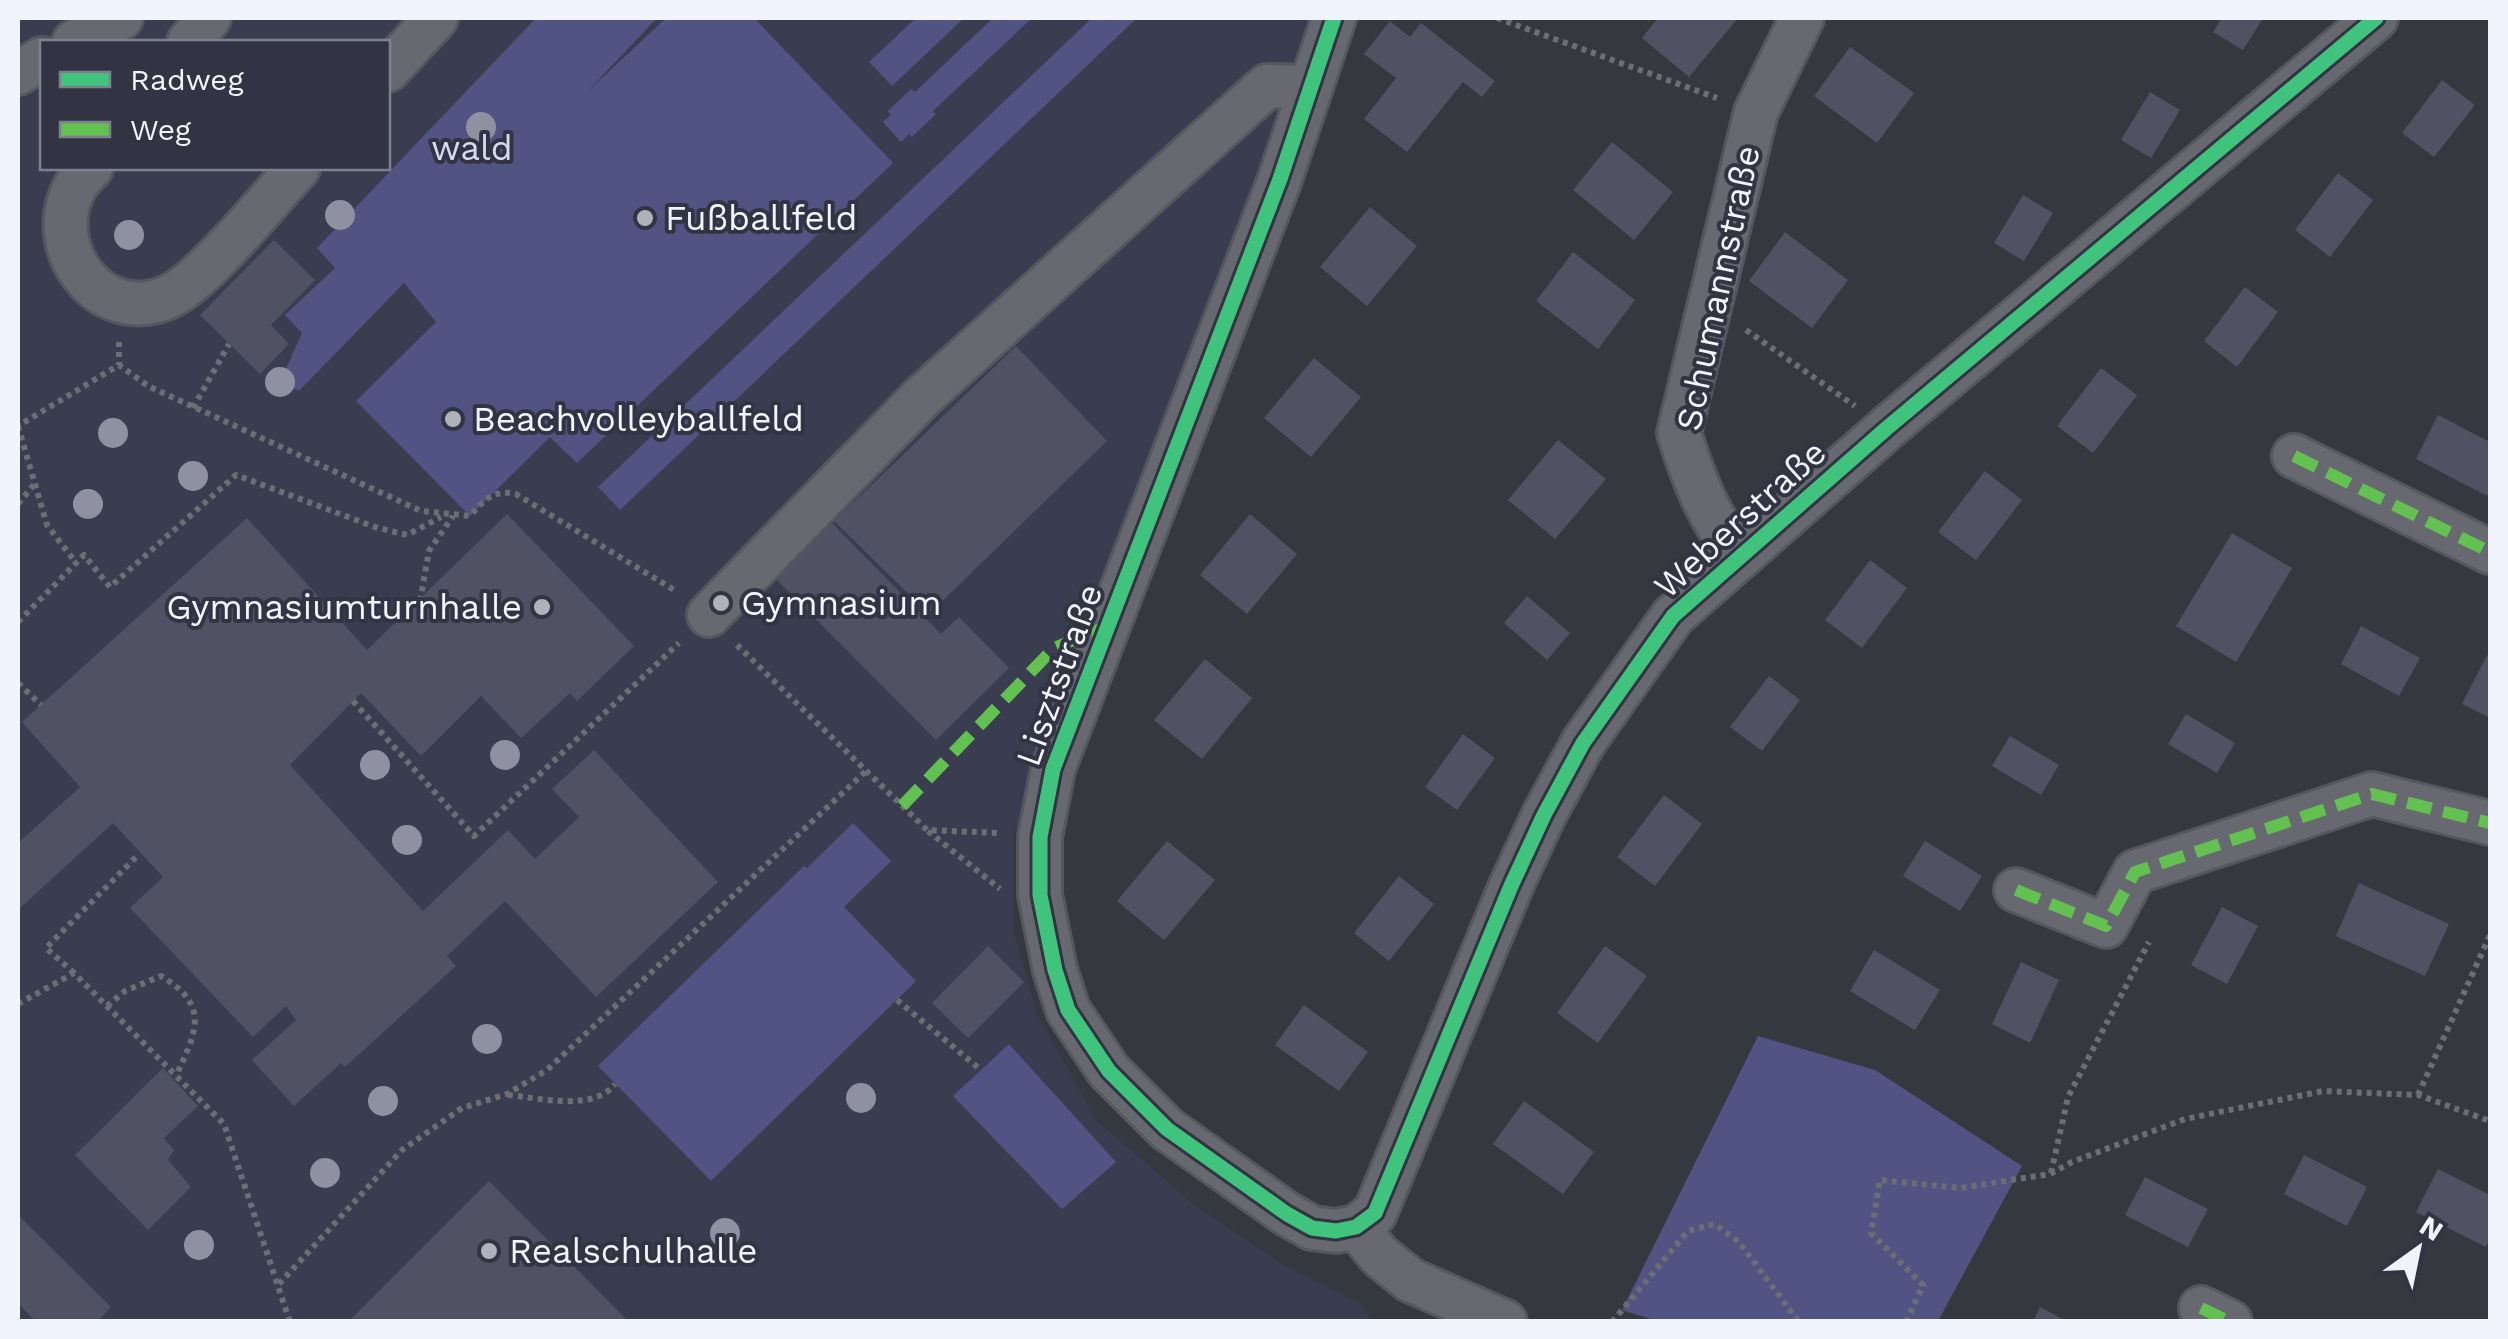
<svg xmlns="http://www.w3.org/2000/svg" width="2508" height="1339" font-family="'Work Sans',sans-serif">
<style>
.built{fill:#3a3c50;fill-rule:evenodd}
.green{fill:#515383}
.building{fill:#505162}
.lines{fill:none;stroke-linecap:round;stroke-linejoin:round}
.minor-casing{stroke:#55575e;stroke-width:48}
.path{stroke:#6c6e73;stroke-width:6;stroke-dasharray:5 5;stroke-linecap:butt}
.minor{stroke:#686870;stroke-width:42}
.quiet{stroke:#63c152;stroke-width:12;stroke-dasharray:25 12;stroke-linecap:butt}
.cycleway-casing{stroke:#323444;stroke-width:21}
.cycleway{stroke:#40c37c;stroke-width:15}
.tree{fill:#8f91a0}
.poi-dot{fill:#b0b2bb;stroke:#323444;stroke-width:4}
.labels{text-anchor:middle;stroke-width:8;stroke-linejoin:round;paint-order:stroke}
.park-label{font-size:35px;fill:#d7d9ee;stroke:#323444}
.poi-label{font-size:35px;fill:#f1f3fd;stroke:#323444;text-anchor:start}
.street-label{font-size:35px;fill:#f1f3fd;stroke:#323444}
</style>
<rect width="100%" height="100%" fill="#363840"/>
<!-- built -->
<path class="built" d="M 18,18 L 1333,18 L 1052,743 L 1014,833 L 1014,933 L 1037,1014 L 1096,1120 L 1193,1204 L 1287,1267 L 1361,1304 L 1373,1321 L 18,1321 ZM 42,42 L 388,42 L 388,168 L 42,168 Z"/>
<!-- green -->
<g class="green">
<path d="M 536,18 L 657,18 L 588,91 L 666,18 L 754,18 L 893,163 L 577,463 L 550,437 L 470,516 L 356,401 L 436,322 L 404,283 L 299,391 L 280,382 L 302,333 L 285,315 L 335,268 L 317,248 Z"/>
<path d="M 916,18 L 964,18 L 892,86 L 869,62 Z"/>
<path d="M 993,18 L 1032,18 L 933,111 L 936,114 L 912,137 L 909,134 L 901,142 L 883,122 L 891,115 L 888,111 L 911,89 L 915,92 Z"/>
<path d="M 1092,18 L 1137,18 L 620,510 L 598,487 Z"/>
<path d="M 853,823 L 891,861 L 844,907 L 916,981 L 711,1181 L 598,1066 L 804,866 L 807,868 Z"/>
<path d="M 1758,1036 L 1875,1070 L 2022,1166 L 1938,1321 L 1660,1322 L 1622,1310 Z"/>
<path d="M 1009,1044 L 1116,1162 L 1062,1209 L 953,1096 Z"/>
</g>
<!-- building -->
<g class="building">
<path d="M 1658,18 L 1738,18 L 1689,77 L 1642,38 Z"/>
<path d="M 2222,18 L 2263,18 L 2243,50 L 2213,32 Z"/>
<path d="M 1390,21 L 1410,37 L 1421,23 L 1495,81 L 1482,97 L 1463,82 L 1407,152 L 1364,119 L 1396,78 L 1364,54 Z"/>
<path d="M 1850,47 L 1914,93 L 1877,143 L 1814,96 Z"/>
<path d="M 2442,80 L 2475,105 L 2434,157 L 2402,133 Z"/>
<path d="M 2150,92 L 2180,110 L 2151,158 L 2121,140 Z"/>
<path d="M 1612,142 L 1673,192 L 1634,240 L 1573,190 Z"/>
<path d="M 2338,173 L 2373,200 L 2330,257 L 2295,230 Z"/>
<path d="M 2023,195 L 2053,213 L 2024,261 L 1994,243 Z"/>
<path d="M 1370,207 L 1417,246 L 1367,306 L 1320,267 Z"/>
<path d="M 1785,232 L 1848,280 L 1812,328 L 1749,281 Z"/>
<path d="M 274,240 L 315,280 L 271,325 L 289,344 L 260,374 L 200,315 Z"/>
<path d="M 1573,252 L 1635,300 L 1598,349 L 1536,301 Z"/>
<path d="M 2245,287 L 2278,312 L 2237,367 L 2204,341 Z"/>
<path d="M 1016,346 L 1107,441 L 929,614 L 834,521 Z"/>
<path d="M 1314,358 L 1361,397 L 1311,457 L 1264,418 Z"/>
<path d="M 2101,368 L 2137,395 L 2093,453 L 2057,426 Z"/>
<path d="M 2438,415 L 2490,442 L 2490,490 L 2487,496 L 2416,459 Z"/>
<path d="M 1558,440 L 1606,479 L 1555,539 L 1508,500 Z"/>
<path d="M 1985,471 L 2022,500 L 1976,560 L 1938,532 Z"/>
<path d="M 507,514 L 634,646 L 577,701 L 570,693 L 521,738 L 481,696 L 421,756 L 361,693 L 290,765 L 423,911 L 508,830 L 535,859 L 579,817 L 552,789 L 594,750 L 718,882 L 596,997 L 505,901 L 447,956 L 456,966 L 345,1067 L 341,1063 L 294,1106 L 252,1060 L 296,1020 L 286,1006 L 253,1037 L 130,908 L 163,877 L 113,823 L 18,910 L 18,843 L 80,787 L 22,722 L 247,518 L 367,650 Z"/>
<path d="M 1250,514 L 1297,554 L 1247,614 L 1200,575 Z"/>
<path d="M 831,522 L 941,634 L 959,617 L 1009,668 L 936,740 L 775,578 Z"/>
<path d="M 2232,533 L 2292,568 L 2236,662 L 2176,626 Z"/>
<path d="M 1870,560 L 1907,588 L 1862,648 L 1825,620 Z"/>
<path d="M 1527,596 L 1570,633 L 1547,660 L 1504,623 Z"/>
<path d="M 2361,626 L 2420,658 L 2399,696 L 2341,664 Z"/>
<path d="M 2487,655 L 2490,657 L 2490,718 L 2462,704 Z"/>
<path d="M 1205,659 L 1252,698 L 1202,759 L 1154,720 Z"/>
<path d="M 1769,676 L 1800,700 L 1762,751 L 1730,727 Z"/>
<path d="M 2186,714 L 2235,743 L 2217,773 L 2168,744 Z"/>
<path d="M 1463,734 L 1495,758 L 1457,810 L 1425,787 Z"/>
<path d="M 2010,736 L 2059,765 L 2041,795 L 1992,766 Z"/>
<path d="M 1664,795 L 1702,824 L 1655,886 L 1617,857 Z"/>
<path d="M 1167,841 L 1215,880 L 1164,940 L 1117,901 Z"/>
<path d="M 1925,841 L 1982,876 L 1960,911 L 1903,876 Z"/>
<path d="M 1399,876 L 1434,904 L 1389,961 L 1354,933 Z"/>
<path d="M 2359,883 L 2449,924 L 2425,976 L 2336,936 Z"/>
<path d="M 2222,907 L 2258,926 L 2227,984 L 2191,965 Z"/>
<path d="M 988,946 L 1024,982 L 968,1038 L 932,1003 Z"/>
<path d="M 1605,946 L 1647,976 L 1598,1043 L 1557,1013 Z"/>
<path d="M 1874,950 L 1940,990 L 1915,1030 L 1850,991 Z"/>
<path d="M 2021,962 L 2059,980 L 2030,1043 L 1992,1024 Z"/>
<path d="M 1304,1005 L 1368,1052 L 1339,1091 L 1275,1045 Z"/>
<path d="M 163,1068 L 198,1106 L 164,1138 L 174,1150 L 168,1160 L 191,1187 L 148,1230 L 75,1155 Z"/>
<path d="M 1524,1101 L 1594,1152 L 1563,1194 L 1493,1144 Z"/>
<path d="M 2304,1155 L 2367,1187 L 2347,1226 L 2284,1194 Z"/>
<path d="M 2438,1169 L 2490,1195 L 2490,1238 L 2486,1247 L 2416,1212 Z"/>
<path d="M 2145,1177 L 2208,1209 L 2188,1247 L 2125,1215 Z"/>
<path d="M 489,1181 L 629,1322 L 348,1322 Z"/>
<path d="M 18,1215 L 111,1307 L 97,1322 L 36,1322 L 18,1303 Z"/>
<path d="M 2040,1307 L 2068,1322 L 2033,1322 Z"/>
</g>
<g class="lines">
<!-- minor casing -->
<g class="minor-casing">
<g id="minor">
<path d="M 1334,18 L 1280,179 L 1053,769 L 1040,837 L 1040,895 L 1055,970 L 1068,1010 L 1109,1071 L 1167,1129 L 1287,1214 L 1312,1228 L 1336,1231 L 1356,1227 L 1375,1213 L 1511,886 L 1544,815 L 1583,743 L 1673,616 L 1887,428 L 2376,18"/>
<path d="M 74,42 L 121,18"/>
<path d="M 189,42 L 209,18"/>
<path d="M 388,70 L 436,18"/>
<path d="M 18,73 L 42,59"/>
<path d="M 91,168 C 86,173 80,179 76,185 C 41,246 99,327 168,297 C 203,282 269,199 298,168"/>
<path d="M 2294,456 L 2490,552"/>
<path d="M 1740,555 C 1709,521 1693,477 1679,433 L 1756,112 L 1802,18"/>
<path d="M 709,615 L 922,397 L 1267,86 L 1311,87"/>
<path d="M 2016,890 L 2106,926 L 2135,872 L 2372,794 L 2490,823"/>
<path d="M 1356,1227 L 1380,1256 L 1410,1280 L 1505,1322"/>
<path d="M 2201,1308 L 2230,1322"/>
</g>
</g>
<!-- path -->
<g class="path">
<path d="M 1497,18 L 1717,98"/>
<path d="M 1746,330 L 1855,406"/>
<path d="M 119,342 L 119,365"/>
<path d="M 193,408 L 229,344"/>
<path d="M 18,423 L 18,426 L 119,365 L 148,386 L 421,511 L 470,516 C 484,500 493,489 516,494 L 676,591"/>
<path d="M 18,426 L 47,525 L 76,563"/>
<path d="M 18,504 L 36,482"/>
<path d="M 420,601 L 429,551 L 453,516"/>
<path d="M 18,622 L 84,555 L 110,587 L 236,475 L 375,527 L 407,535 L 441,517"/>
<path d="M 737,645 L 927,830 L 999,833"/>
<path d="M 18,683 L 41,705"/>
<path d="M 353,701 L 474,836 L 679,643"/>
<path d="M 928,831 L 1000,889"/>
<path d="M 74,973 L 46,948 L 139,854"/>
<path d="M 897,1000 L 981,1070"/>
<path d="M 18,1004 L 74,973 L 224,1124 L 290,1322"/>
<path d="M 107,1006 L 125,991 L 161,976 C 211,1006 196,1032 176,1076"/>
<path d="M 508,1095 C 541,1098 593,1112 615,1084"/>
<path d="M 2418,1095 L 2490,935"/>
<path d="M 2051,1173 L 2068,1097 L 2149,942"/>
<path d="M 279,1284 L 402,1150 L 462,1108 L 507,1094 L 547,1070 L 866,771"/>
<path d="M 1612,1322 L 1688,1231 L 1714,1224 L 1739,1242 L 1799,1322"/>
<path d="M 1906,1322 L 1923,1285 L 1871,1233 L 1880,1180 L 1960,1188 L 2050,1174 L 2072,1162 L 2185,1119 L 2323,1091 L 2418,1095 L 2490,1121"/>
</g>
<!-- minor -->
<use href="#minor" class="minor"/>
<!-- quiet -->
<g class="quiet">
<path d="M 2294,456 L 2490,552"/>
<path d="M 902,806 L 1054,648 L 1108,626"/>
<path d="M 2016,890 L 2106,926 L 2135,872 L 2372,794 L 2490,823"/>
<path d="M 2201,1308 L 2230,1322"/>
</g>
<!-- cycleway casing -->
<g class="cycleway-casing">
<path id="cycleway" d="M 1334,18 L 1280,179 L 1053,769 L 1040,837 L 1040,895 L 1055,970 L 1068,1010 L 1109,1071 L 1167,1129 L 1287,1214 L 1312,1228 L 1336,1231 L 1356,1227 L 1375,1213 L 1511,886 L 1544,815 L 1583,743 L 1673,616 L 1887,428 L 2376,18"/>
</g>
<!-- cycleway -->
<use href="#cycleway" class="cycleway"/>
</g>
<!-- trees -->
<g class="tree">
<circle cx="481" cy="127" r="15"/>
<circle cx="340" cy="215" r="15"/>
<circle cx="129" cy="235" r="15"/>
<circle cx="280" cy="382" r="15"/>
<circle cx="113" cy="433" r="15"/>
<circle cx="193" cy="476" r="15"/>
<circle cx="88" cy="504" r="15"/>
<circle cx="505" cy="755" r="15"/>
<circle cx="375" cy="765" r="15"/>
<circle cx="407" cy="840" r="15"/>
<circle cx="487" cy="1039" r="15"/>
<circle cx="861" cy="1098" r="15"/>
<circle cx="383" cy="1101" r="15"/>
<circle cx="325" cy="1173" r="15"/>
<circle cx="725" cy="1233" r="15"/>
<circle cx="199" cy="1245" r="15"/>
</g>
<!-- markers -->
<g class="poi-dot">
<circle cx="645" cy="218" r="10"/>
<circle cx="453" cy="419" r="10"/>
<circle cx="721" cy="603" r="10"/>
<circle cx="542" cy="607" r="10"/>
<circle cx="489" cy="1251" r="10"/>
</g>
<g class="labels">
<!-- park labels -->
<g class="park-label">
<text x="472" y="160">wald</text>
</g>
<!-- poi labels -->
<g class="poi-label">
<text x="665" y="230">Fußballfeld</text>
<text x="473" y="431">Beachvolleyballfeld</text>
<text x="741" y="615">Gymnasium</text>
<text x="522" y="619" text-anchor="end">Gymnasiumturnhalle</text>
<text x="509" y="1263">Realschulhalle</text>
</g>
<!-- street labels -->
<g class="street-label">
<text transform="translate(1718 288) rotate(-78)" y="12">Schumannstraße</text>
<text transform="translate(1740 519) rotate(-42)" y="12">Weberstraße</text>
<text transform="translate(1059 675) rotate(-70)" y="12">Lisztstraße</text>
</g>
</g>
<!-- border -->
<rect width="2508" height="1339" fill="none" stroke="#f1f3fd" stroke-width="40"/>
<!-- legend -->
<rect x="40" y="40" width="350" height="130" fill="#323444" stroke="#7e808e" stroke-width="2.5"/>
<rect x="60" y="72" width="50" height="15" fill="#40c37c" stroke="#7e808e" stroke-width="2.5"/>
<text x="130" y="90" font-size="30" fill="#f1f3fd">Radweg</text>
<rect x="60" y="122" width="50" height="15" fill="#63c152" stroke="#7e808e" stroke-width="2.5"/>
<text x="130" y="140" font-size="30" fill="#f1f3fd">Weg</text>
<!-- north arrow -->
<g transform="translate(2418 1249) rotate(33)" stroke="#323444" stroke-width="8" paint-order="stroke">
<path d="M0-8L18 38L0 25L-18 38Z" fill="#f1f3fd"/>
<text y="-15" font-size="28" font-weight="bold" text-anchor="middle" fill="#f1f3fd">N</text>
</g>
</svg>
